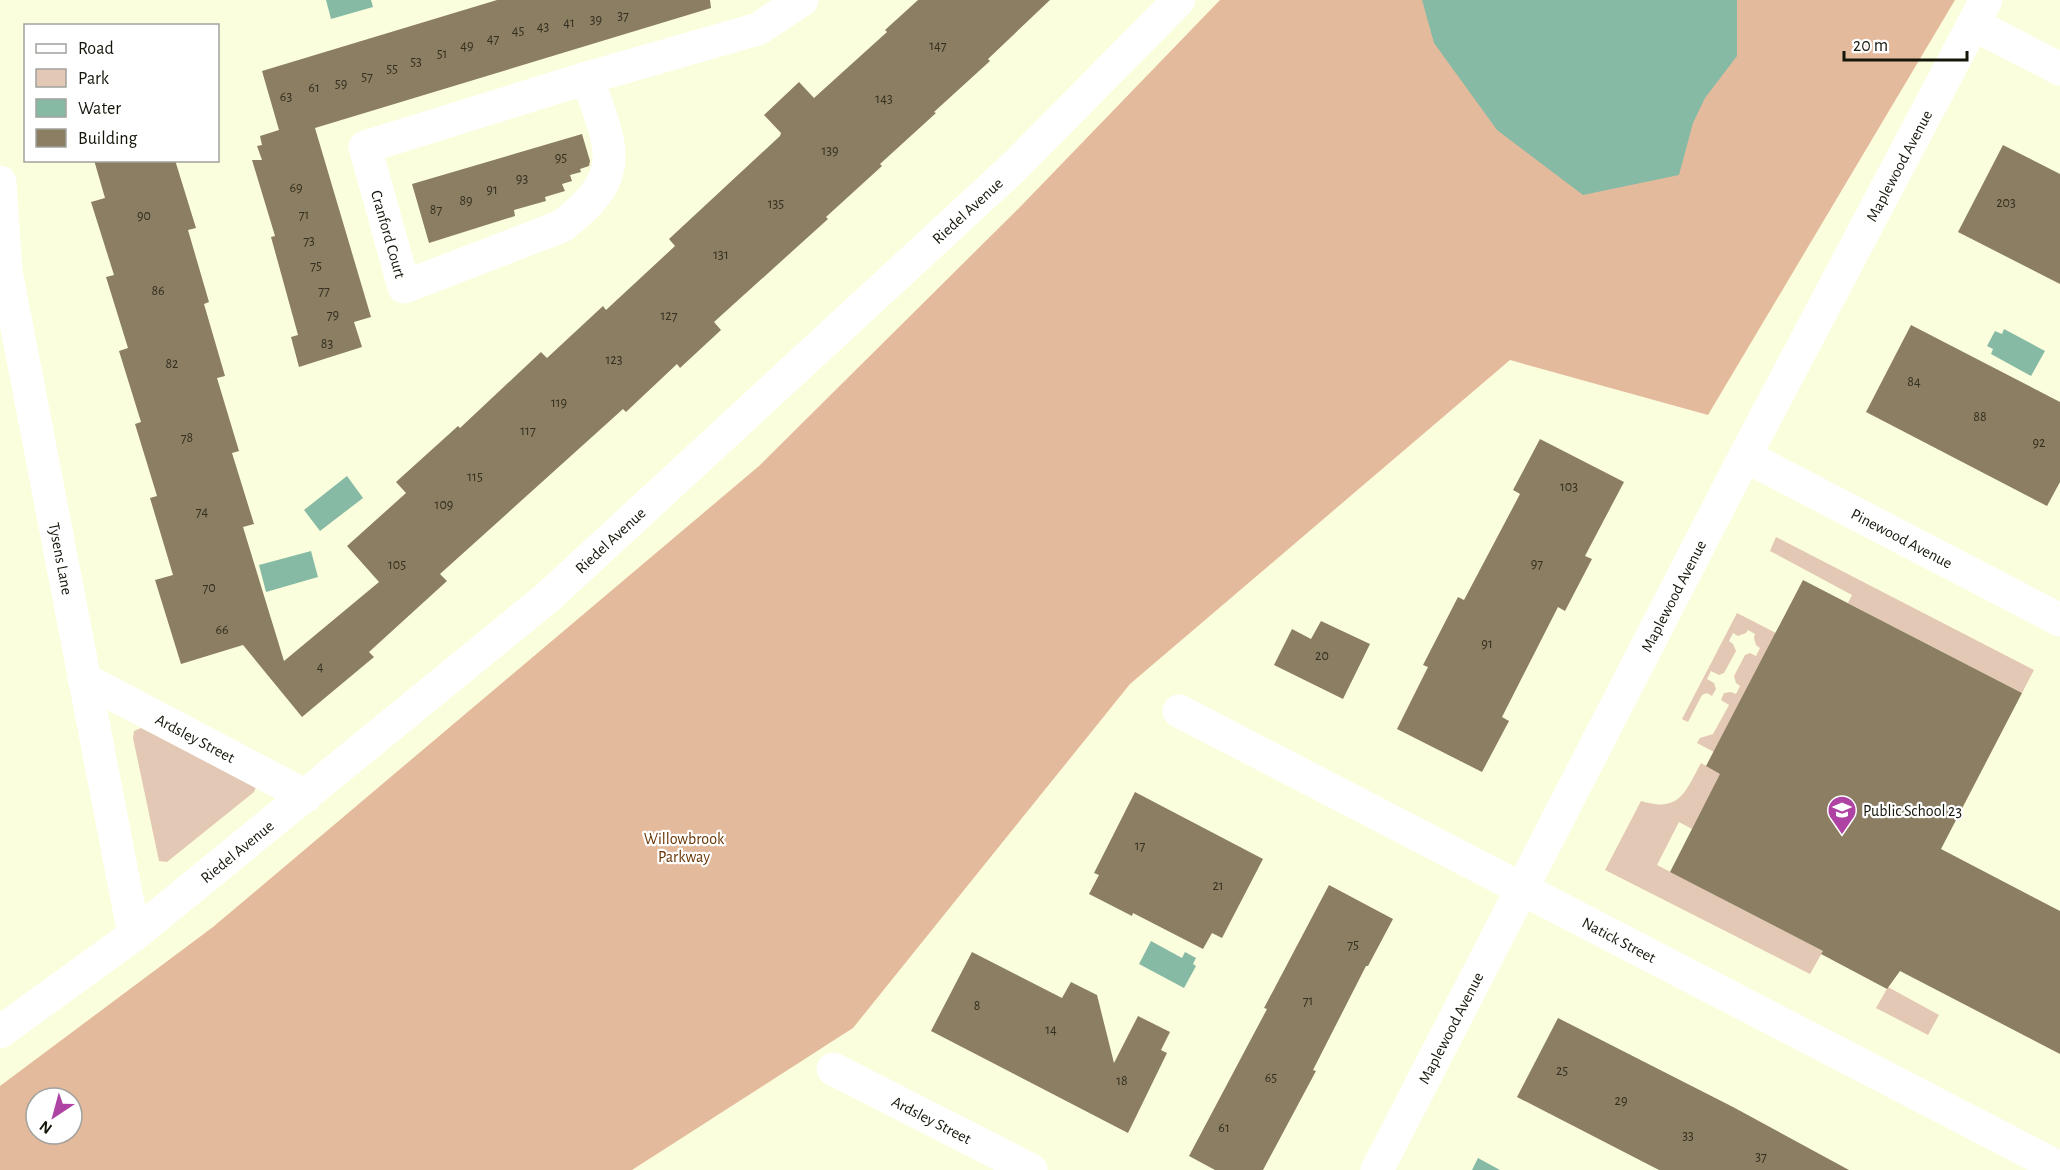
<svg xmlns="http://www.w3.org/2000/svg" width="2060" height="1170" font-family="'Alegreya Sans',sans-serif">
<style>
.green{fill:#e3c8b5}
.forest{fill:#e4ba9d;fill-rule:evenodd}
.water{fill:#86baa5}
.building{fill:#8c7e62}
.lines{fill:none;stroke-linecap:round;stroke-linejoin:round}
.minor{stroke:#fff;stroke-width:33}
.labels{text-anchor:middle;stroke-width:4.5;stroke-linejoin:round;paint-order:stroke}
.number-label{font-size:14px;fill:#333020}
.street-label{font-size:16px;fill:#15160a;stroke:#fff}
.poi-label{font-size:16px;fill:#15160a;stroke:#fff;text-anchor:start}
.park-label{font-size:16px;fill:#673301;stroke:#fff}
</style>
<rect width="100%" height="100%" fill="#fbfedc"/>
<!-- green -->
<g class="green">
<path d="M 1776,537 L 2034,670 L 2022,693 L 1848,603 L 1852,595 L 1770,551 Z"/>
<path d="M 1737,613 L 1776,633 L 1714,752 L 1697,743 L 1700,738 L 1713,734 L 1729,705 L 1721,700 L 1724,693 L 1731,692 L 1736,694 L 1740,686 L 1736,683 L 1734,676 L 1745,655 L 1750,653 L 1756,656 L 1760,648 L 1756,645 L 1754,638 L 1755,634 L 1748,630 L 1746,633 L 1738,636 L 1733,633 L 1729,641 L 1733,644 L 1736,651 L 1724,673 L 1719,675 L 1711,671 L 1707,679 L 1714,683 L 1716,689 L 1712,696 L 1707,693 L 1702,695 L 1688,722 L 1682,719 Z"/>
<path d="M 141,728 L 256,787 L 254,792 L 167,862 L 159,861 L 133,738 L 134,731 Z"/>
<path d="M 1701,763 L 1721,774 L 1692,829 L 1679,822 L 1657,865 L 1823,951 L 1810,974 L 1605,870 L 1641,801 C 1680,813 1685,792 1701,763 Z"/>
<path d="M 1888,987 L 1939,1015 L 1928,1035 L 1876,1008 Z"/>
</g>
<!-- forest -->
<path class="forest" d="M 1220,0 L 1955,0 L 1708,415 L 1510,360 L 1130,684 L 853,1028 L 632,1170 L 0,1170 L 0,1086 L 213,927 L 759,466 L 1021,206 ZM 36,1098 L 72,1098 L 72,1134 L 36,1134 Z"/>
<!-- water -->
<g class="water">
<path d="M 326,0 L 371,0 L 373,7 L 331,19 Z"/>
<path d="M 1422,0 L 1737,0 L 1737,56 L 1705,98 L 1693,123 L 1679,175 L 1583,195 L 1497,130 L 1434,43 Z"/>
<path d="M 2004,329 L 2045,351 L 2031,376 L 1991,354 L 1993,349 L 1987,346 L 1995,331 L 2002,334 Z"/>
<path d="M 347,476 L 363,498 L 320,531 L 304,510 Z"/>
<path d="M 311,551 L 318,577 L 266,592 L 259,565 Z"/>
<path d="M 1151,941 L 1182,958 L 1185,952 L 1196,958 L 1193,964 L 1196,966 L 1184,988 L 1139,964 Z"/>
<path d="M 1478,1158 L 1500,1170 L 1472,1170 Z"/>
</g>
<!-- building -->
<g class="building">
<path d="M 497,0 L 710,0 L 711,8 L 315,128 L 371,317 L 354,322 L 362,347 L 299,367 L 291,337 L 298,335 L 271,237 L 275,236 L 252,160 L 262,160 L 257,146 L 262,145 L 260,136 L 279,130 L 262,71 Z"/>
<path d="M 918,0 L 1050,0 L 988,59 L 990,61 L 934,112 L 936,113 L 880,164 L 882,166 L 826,217 L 828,219 L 714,322 L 721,330 L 680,368 L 677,364 L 626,412 L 623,409 L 440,574 L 447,581 L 369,652 L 374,657 L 302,717 L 243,645 L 181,664 L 155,580 L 173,575 L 150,498 L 157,496 L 135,424 L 141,422 L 119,351 L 128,348 L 106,277 L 114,275 L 91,202 L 105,198 L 94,160 L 175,160 L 196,228 L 188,230 L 209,302 L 204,304 L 225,376 L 217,378 L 239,451 L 232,453 L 254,524 L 243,527 L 284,661 L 379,582 L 347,546 L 406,493 L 396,482 L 458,426 L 460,428 L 541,352 L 547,358 L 603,306 L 606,310 L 675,246 L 669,239 L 780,136 L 781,133 L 764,115 L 799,82 L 814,98 L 887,32 L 885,30 Z"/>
<path d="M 582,134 L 590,161 L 589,166 L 580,169 L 581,172 L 570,175 L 572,181 L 562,184 L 565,191 L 545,197 L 546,201 L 514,210 L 515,216 L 429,243 L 412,184 Z"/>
<path d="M 2003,145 L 2060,174 L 2060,284 L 1958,232 Z"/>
<path d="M 1911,325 L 2060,402 L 2060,482 L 2047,506 L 1866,412 Z"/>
<path d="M 1540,439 L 1624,482 L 1585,556 L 1592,559 L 1565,611 L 1558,607 L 1502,717 L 1509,721 L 1482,772 L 1397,729 L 1428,667 L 1423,665 L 1458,597 L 1464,600 L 1520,494 L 1513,490 Z"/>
<path d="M 1803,580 L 2022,693 L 1941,849 L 2060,911 L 2060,1054 L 1900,971 L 1887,989 L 1821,954 L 1823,951 L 1670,872 L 1720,774 L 1706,766 Z"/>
<path d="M 1321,621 L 1370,644 L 1343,699 L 1274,665 L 1292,629 L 1311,639 Z"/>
<path d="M 1135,792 L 1263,859 L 1222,938 L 1212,933 L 1203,949 L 1133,913 L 1132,916 L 1089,894 L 1099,875 L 1094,873 Z"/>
<path d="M 1329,885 L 1393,919 L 1368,966 L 1366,966 L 1313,1070 L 1316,1071 L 1263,1170 L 1215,1170 L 1189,1156 L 1267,1009 L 1264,1008 Z"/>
<path d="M 972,952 L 1062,998 L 1071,982 L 1097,995 L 1114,1063 L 1138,1016 L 1170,1032 L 1161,1050 L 1167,1053 L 1128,1133 L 931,1031 Z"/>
<path d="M 1558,1018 L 1733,1107 L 1849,1170 L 1659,1170 L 1517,1097 Z"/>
</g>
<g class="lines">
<!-- minor -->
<g class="minor">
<path d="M 1973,24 L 2060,69"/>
<path d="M 587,78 C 612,148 629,175 562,226 L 404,287 L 365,147 Z"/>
<path d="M 587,78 L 758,29 L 802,0"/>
<path id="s1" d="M 0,182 L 6,271 L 134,935"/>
<path id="s2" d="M 1745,456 L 2060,620"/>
<path id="s3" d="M 84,679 L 306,796"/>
<path id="s4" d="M 1179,711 L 2060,1168"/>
<path id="s5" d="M 0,1032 L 134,935 L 548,597 L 1014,167 L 1179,0"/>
<path id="s6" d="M 833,1069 L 1031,1170"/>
<path id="s7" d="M 1377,1170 L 1745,456 L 1986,0"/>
</g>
</g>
<!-- icons -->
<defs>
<g id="school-pin" transform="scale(1.5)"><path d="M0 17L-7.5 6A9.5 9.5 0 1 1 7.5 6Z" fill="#ae43a4" stroke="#fff"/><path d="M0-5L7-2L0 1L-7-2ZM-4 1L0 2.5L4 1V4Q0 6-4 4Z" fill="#fff"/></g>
</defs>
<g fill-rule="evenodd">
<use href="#school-pin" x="1842" y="810"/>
</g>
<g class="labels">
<!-- number labels -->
<g class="number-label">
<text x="623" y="20">37</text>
<text x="596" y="24">39</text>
<text x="569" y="27">41</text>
<text x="543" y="31">43</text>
<text x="518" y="35">45</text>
<text x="493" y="43">47</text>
<text x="467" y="50">49</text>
<text x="938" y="50">147</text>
<text x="442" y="58">51</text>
<text x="416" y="66">53</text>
<text x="392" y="73">55</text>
<text x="367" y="81">57</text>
<text x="341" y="88">59</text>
<text x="314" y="92">61</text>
<text x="286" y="101">63</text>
<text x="884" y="103">143</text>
<text x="830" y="155">139</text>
<text x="561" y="162">95</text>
<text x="522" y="183">93</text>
<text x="296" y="192">69</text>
<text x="492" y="194">91</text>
<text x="466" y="205">89</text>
<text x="2006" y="207">203</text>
<text x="776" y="208">135</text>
<text x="436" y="214">87</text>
<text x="304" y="219">71</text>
<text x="144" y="220">90</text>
<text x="309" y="245">73</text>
<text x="721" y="259">131</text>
<text x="316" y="270">75</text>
<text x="158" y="295">86</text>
<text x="324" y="295">77</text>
<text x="333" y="319">79</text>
<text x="669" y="320">127</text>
<text x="327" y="348">83</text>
<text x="614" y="364">123</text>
<text x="172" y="368">82</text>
<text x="1914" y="386">84</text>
<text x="559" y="407">119</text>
<text x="1980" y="421">88</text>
<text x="528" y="435">117</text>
<text x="187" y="442">78</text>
<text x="2039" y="447">92</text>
<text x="475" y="481">115</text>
<text x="1569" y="491">103</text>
<text x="444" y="509">109</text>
<text x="202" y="516">74</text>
<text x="1537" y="568">97</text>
<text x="397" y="569">105</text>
<text x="209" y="592">70</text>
<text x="222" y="634">66</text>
<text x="1487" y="648">91</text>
<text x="1322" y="660">20</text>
<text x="320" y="671">4</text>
<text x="1140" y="850">17</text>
<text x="1218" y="890">21</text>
<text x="1353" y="949">75</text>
<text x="1308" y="1005">71</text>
<text x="977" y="1010">8</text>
<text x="1051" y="1034">14</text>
<text x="1562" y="1075">25</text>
<text x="1271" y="1082">65</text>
<text x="1122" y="1085">18</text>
<text x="1621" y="1105">29</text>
<text x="1224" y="1132">61</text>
<text x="1688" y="1140">33</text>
<text x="1761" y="1161">37</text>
</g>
<!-- street labels -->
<g class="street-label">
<text dy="6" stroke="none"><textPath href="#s7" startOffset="1132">Maplewood Avenue</textPath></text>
<text dy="6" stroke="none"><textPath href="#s5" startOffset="1270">Riedel Avenue</textPath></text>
<text transform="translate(389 234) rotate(74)" y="6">Cranford Court</text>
<text dy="6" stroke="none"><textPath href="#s2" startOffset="177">Pinewood Avenue</textPath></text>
<text dy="6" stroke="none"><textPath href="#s5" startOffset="784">Riedel Avenue</textPath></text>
<text dy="6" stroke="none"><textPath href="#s1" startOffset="382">Tysens Lane</textPath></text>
<text dy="6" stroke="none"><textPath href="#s7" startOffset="646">Maplewood Avenue</textPath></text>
<text dy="6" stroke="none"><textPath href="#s3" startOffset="126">Ardsley Street</textPath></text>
<text dy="6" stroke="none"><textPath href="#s5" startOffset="298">Riedel Avenue</textPath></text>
<text dy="6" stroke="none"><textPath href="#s4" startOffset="496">Natick Street</textPath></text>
<text dy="6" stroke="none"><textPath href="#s7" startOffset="160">Maplewood Avenue</textPath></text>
<text dy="6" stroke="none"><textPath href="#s6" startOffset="111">Ardsley Street</textPath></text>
</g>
<!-- poi labels -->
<g class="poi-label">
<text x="1863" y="816">Public School 23</text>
</g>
<!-- park labels -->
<g class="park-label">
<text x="684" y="844">Willowbrook<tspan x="684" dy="18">Parkway</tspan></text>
</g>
</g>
<!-- legend -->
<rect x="24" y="24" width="195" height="138" fill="#ffffff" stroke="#a1a29d" stroke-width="1.5"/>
<rect x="36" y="44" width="30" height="9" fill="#ffffff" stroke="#a1a29d" stroke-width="1.5"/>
<text x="78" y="54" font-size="18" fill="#15160a">Road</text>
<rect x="36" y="69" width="30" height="18" fill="#e3c8b5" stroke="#a1a29d" stroke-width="1.5"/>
<text x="78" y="84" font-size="18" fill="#15160a">Park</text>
<rect x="36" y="99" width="30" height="18" fill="#86baa5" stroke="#a1a29d" stroke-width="1.5"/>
<text x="78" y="114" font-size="18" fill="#15160a">Water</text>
<rect x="36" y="129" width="30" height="18" fill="#8c7e62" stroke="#a1a29d" stroke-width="1.5"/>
<text x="78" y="144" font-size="18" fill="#15160a">Building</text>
<!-- north arrow -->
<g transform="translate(54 1116) rotate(216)"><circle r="28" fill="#ffffff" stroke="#a1a29d" stroke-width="1.5"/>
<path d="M0-4.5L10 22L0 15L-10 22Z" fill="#ae43a4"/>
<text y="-9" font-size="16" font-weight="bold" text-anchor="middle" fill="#15160a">N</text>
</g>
<!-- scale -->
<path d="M1844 51v9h123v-9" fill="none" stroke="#15160a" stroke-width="3"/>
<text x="1853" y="51" font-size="18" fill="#15160a" stroke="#ffffff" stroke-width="4.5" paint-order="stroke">20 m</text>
</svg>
